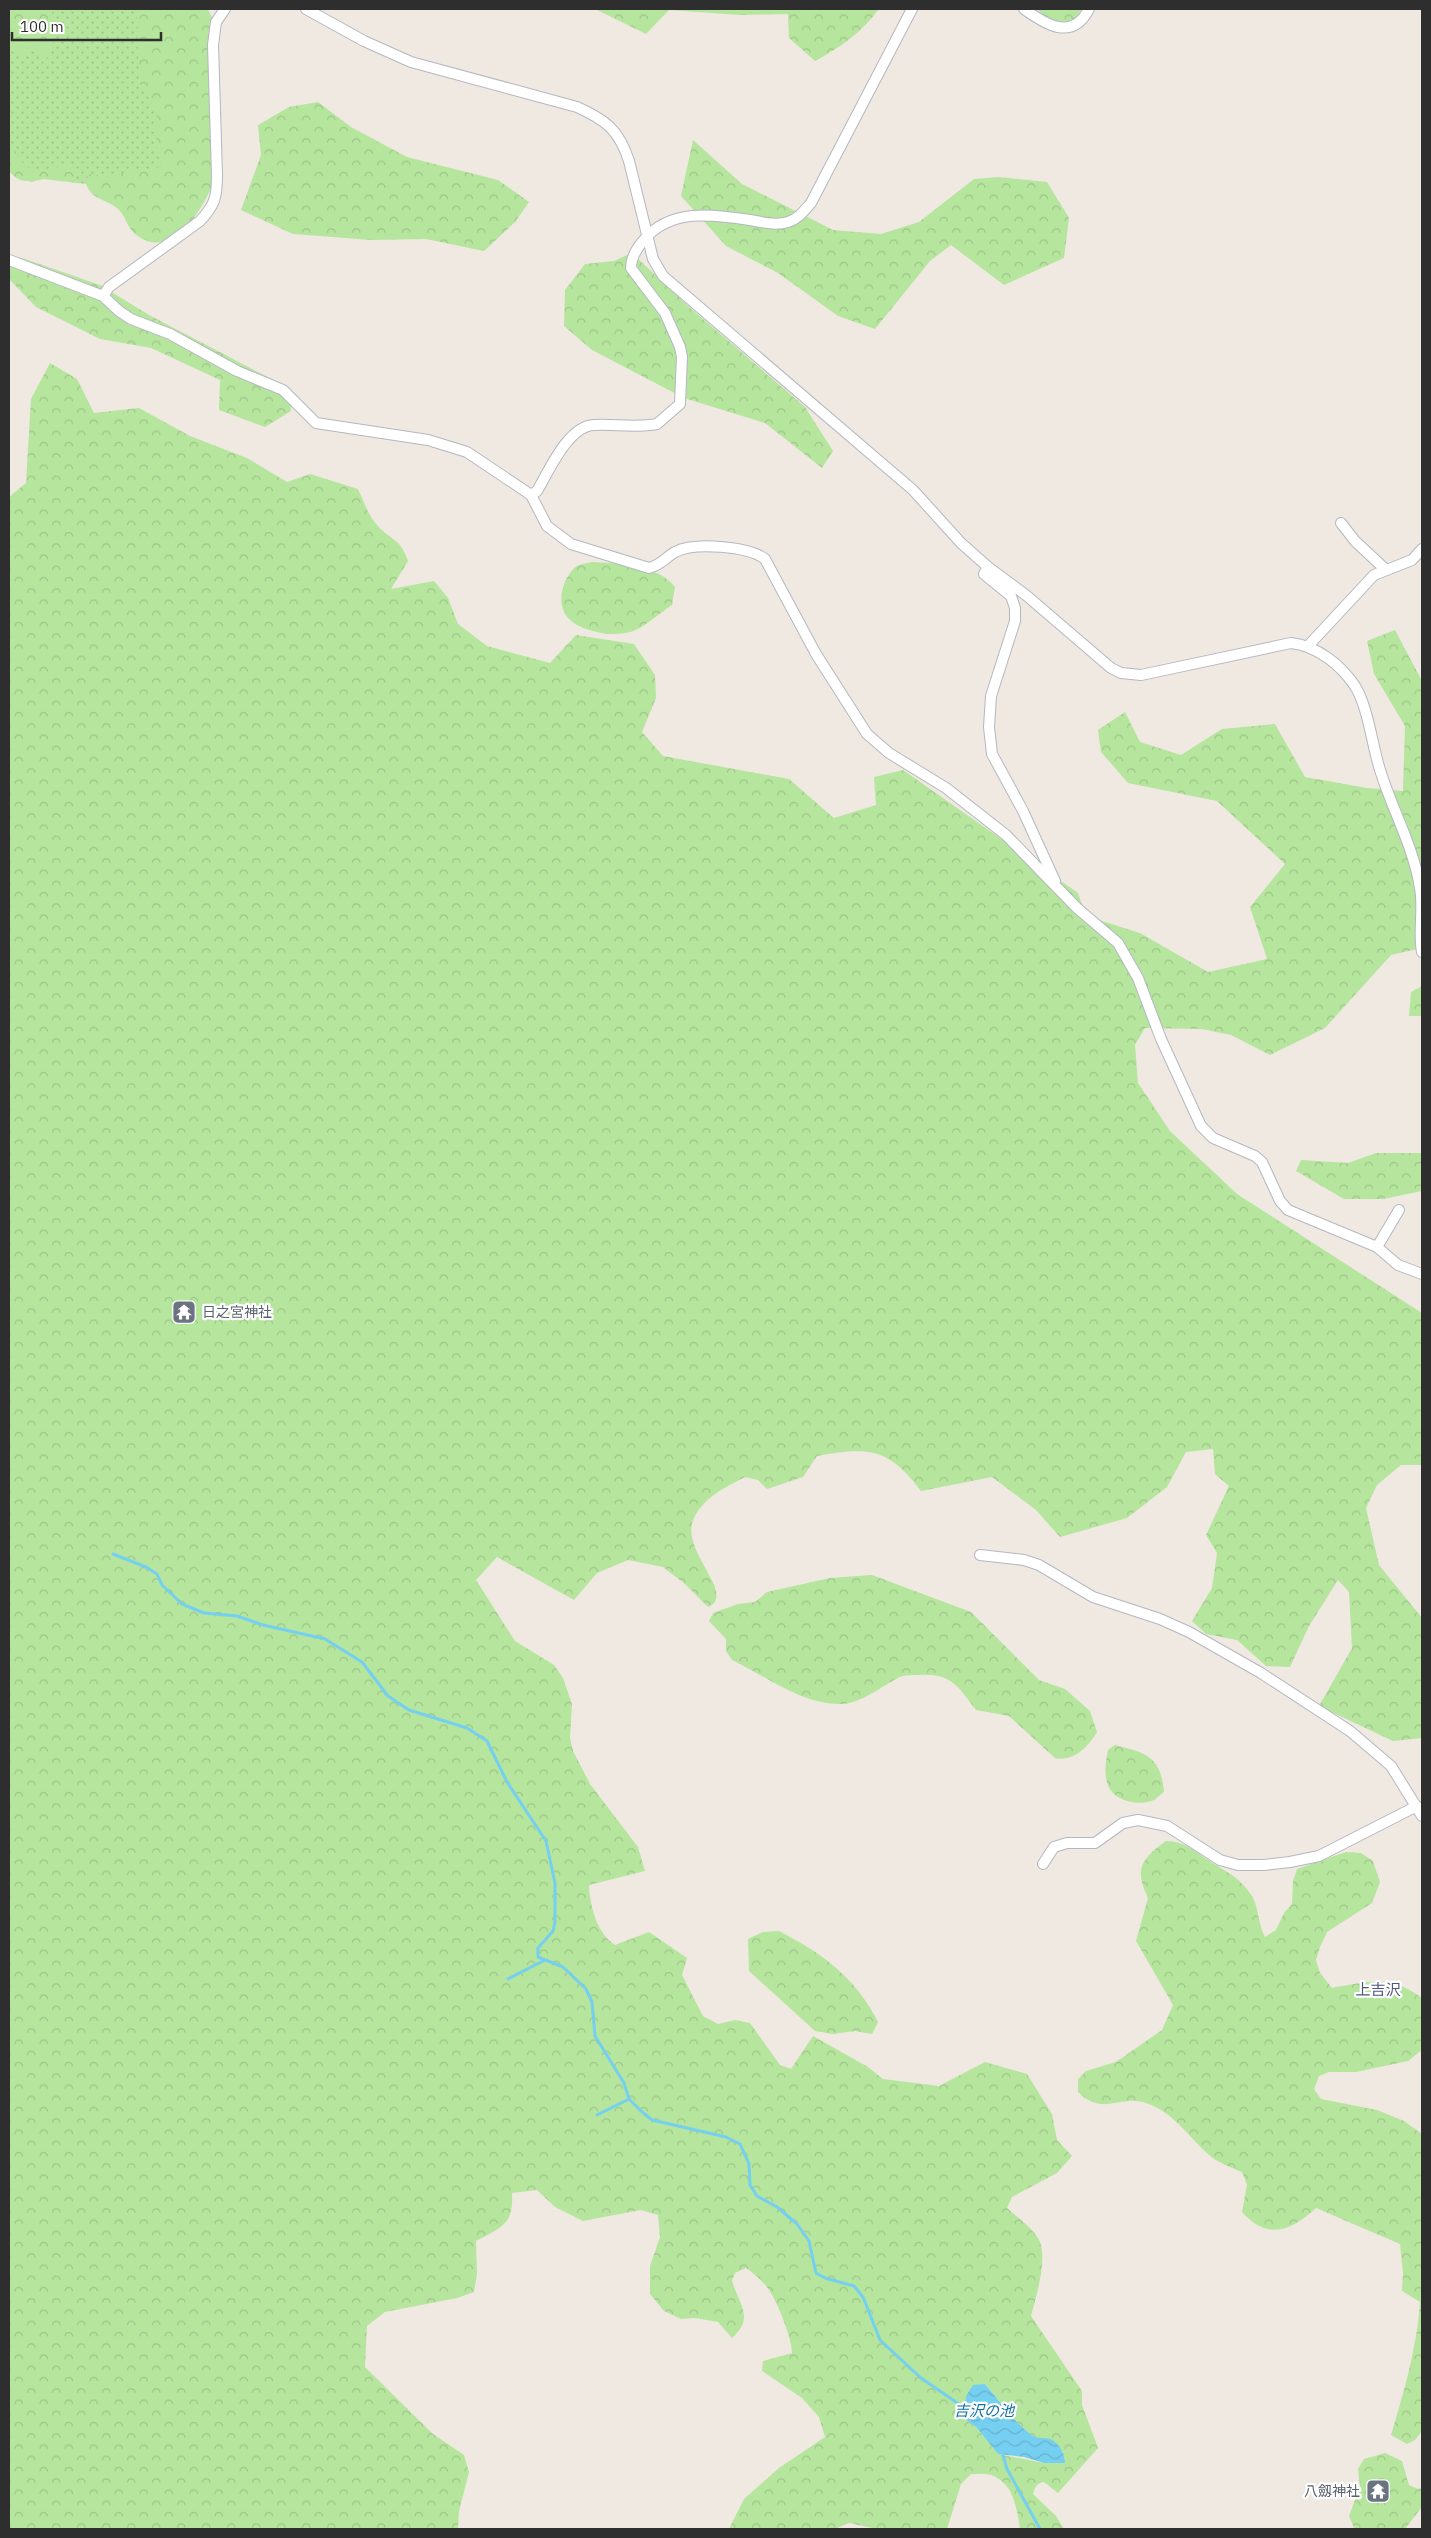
<svg xmlns="http://www.w3.org/2000/svg" width="1431" height="2538" font-family="'IBM Plex Sans','Noto Sans JP',sans-serif">
<style>
.grass{fill:url(#grass-dots)}
.forest{fill:url(#forest-crowns);fill-rule:evenodd}
.water{fill:url(#water-waves)}
.lines{fill:none;stroke-linecap:round;stroke-linejoin:round}
.stream{stroke:#75cff0;stroke-width:3}
.minor-casing{stroke:#b4b7c1;stroke-width:12}
.minor{stroke:#fff;stroke-width:10}
.labels{text-anchor:middle;stroke-width:4.5;stroke-linejoin:round;paint-order:stroke}
.worship-label{font-size:14px;fill:#5b616d;stroke:#fff;text-anchor:start}
.neighbourhood-label{font-size:15px;fill:#4d5680;stroke:#fff}
.water-label{font-size:15px;font-style:italic;fill:#0d6fa3;stroke:#fff}
</style>
<defs>
<pattern id="grass-dots" width="8" height="8" patternUnits="userSpaceOnUse" patternTransform="scale(1.25)"><rect width="8" height="8" fill="#b6e59e"/><path d="M2 2h.1M6 6h.1" fill="none" stroke="#9dc588" stroke-width="1.8" stroke-linecap="round"/></pattern>
<pattern id="forest-crowns" width="20" height="18" patternUnits="userSpaceOnUse" patternTransform="scale(1.25)"><rect width="20" height="18" fill="#b6e59e"/><path d="M2 6a3 3 0 1 1 6 0M12 15a3 3 0 1 1 6 0" fill="none" stroke="#9dc588"/></pattern>
<pattern id="water-waves" width="16" height="10" patternUnits="userSpaceOnUse" patternTransform="scale(1.25)"><rect width="16" height="10" fill="#75cff0"/><path d="M0 5q4-4 8 0t8 0" fill="none" stroke="#66b2ce"/></pattern>
</defs>
<rect width="100%" height="100%" fill="#efe9e1"/>
<!-- grass -->
<path class="grass" d="M 9,9 L 194,9 L 203,188 L 112,187 L 43,179 L 31,182 L 9,171 Z"/>
<!-- forest -->
<g class="forest">
<path d="M 9,9 L 52,9 L 53,43 L 50,59 L 30,46 L 23,54 L 16,54 L 9,48 Z"/>
<path d="M 134,9 L 208,9 L 212,18 L 216,177 C 207,200 179,255 145,240 C 126,232 129,220 118,209 C 104,197 91,201 85,181 L 90,174 L 111,177 L 143,168 L 153,170 L 160,166 L 162,160 L 157,154 L 156,110 L 139,82 L 137,17 Z"/>
<path d="M 595,9 L 879,9 C 861,33 841,47 815,61 L 789,38 L 788,14 L 740,15 L 669,10 L 646,34 Z"/>
<path d="M 1036,9 L 1082,9 L 1074,20 L 1055,23 Z"/>
<path d="M 318,102 L 351,127 L 407,157 L 498,180 L 529,202 L 515,222 L 484,251 L 426,239 L 371,240 L 293,234 L 241,210 L 261,155 L 258,125 L 289,107 Z"/>
<path d="M 9,139 L 20,160 L 33,172 C 49,173 57,165 74,164 L 77,173 L 74,180 C 64,180 55,178 45,179 C 28,180 22,186 9,171 Z"/>
<path d="M 693,140 L 742,184 L 833,230 L 881,234 L 919,222 L 974,179 L 998,177 L 1047,182 L 1069,218 L 1064,258 L 1004,285 L 951,245 L 930,261 L 875,329 L 838,316 L 778,273 L 726,246 L 681,196 Z"/>
<path d="M 632,253 L 688,306 L 805,407 L 833,451 L 822,468 L 765,423 L 684,398 L 592,350 L 564,326 L 565,290 L 585,264 L 614,261 Z"/>
<path d="M 9,256 L 22,258 L 100,285 L 149,315 L 281,384 L 291,399 L 291,411 L 265,427 L 219,410 L 220,380 L 151,348 L 100,339 L 36,307 L 9,279 Z"/>
<path d="M 50,363 L 77,379 L 94,413 L 139,408 L 190,436 L 247,458 L 287,482 L 310,474 L 358,489 C 364,502 368,515 377,525 C 392,542 400,537 408,561 L 391,589 L 434,581 L 448,598 L 458,624 L 487,646 L 550,663 L 576,635 L 634,644 L 655,675 L 656,698 L 642,732 L 663,756 L 789,779 L 834,818 L 876,805 L 874,777 L 903,770 L 1078,893 L 1084,910 L 1102,921 L 1140,933 L 1208,972 L 1267,959 L 1250,907 L 1285,864 L 1217,801 L 1128,783 L 1101,752 L 1098,730 L 1125,712 L 1140,742 L 1181,755 L 1222,729 L 1275,724 L 1305,777 L 1367,788 L 1403,791 L 1405,726 L 1374,674 L 1367,641 L 1395,630 L 1422,681 L 1422,948 L 1391,955 L 1325,1028 L 1270,1055 L 1231,1035 L 1202,1029 L 1145,1028 L 1135,1045 L 1138,1083 L 1170,1131 L 1237,1194 L 1422,1313 L 1422,1465 L 1401,1465 L 1377,1485 L 1366,1508 L 1379,1565 L 1422,1618 L 1422,1738 L 1393,1741 L 1319,1706 L 1352,1648 L 1349,1592 L 1338,1580 L 1309,1626 L 1290,1667 L 1266,1666 L 1237,1640 L 1206,1634 L 1192,1621 L 1212,1588 L 1217,1553 L 1206,1535 L 1229,1486 L 1215,1474 L 1213,1449 L 1186,1452 L 1167,1487 L 1127,1518 L 1060,1537 L 1036,1510 L 992,1477 L 921,1491 C 888,1447 868,1447 817,1456 L 803,1477 L 767,1489 L 758,1480 L 745,1477 C 726,1487 704,1497 694,1518 C 678,1550 738,1594 708,1607 L 685,1584 L 663,1567 L 628,1560 L 597,1573 L 574,1600 L 497,1557 L 476,1580 L 515,1641 L 554,1665 L 563,1678 L 572,1704 L 570,1738 L 573,1751 L 590,1784 L 638,1847 L 645,1871 L 589,1885 C 590,1907 597,1933 615,1945 L 649,1932 L 687,1958 L 682,1975 L 703,2016 L 718,2024 L 735,2020 L 750,2023 L 780,2065 L 791,2069 L 813,2036 L 868,2067 L 883,2079 L 939,2086 L 985,2062 L 1027,2074 L 1052,2114 L 1057,2140 L 1072,2156 L 1057,2173 L 1012,2197 L 1007,2208 C 1017,2217 1031,2227 1038,2238 C 1049,2256 1036,2297 1031,2316 L 1082,2391 L 1082,2405 L 1098,2448 L 1058,2493 L 1044,2482 C 1037,2483 1035,2486 1033,2494 L 1056,2516 L 1064,2529 L 1020,2529 C 1017,2509 1014,2483 991,2475 C 986,2473 977,2474 971,2474 L 961,2484 L 947,2529 L 877,2529 L 849,2523 L 835,2529 L 729,2529 L 744,2499 L 779,2468 L 825,2437 L 819,2417 L 802,2398 L 762,2371 L 763,2361 L 792,2353 C 792,2339 778,2303 769,2290 C 763,2281 755,2274 746,2268 L 735,2273 L 732,2281 C 739,2304 755,2318 732,2338 L 718,2322 L 695,2318 L 681,2319 L 664,2311 L 650,2294 L 650,2266 L 660,2237 L 658,2215 L 641,2210 L 583,2221 L 555,2207 L 537,2190 L 512,2193 C 514,2225 501,2227 476,2241 L 477,2274 L 474,2292 L 457,2298 L 385,2312 L 367,2326 L 365,2367 L 433,2434 L 464,2455 L 469,2472 L 459,2511 L 458,2529 L 9,2529 L 9,497 L 26,483 L 31,399 ZM 985,2384 C 1000,2400 1014,2424 1033,2436 C 1047,2445 1047,2431 1063,2452 L 1060,2462 L 1044,2463 L 998,2454 L 977,2428 L 965,2419 Z"/>
<path d="M 592,562 C 617,563 659,565 675,587 L 672,605 C 661,612 641,630 630,632 C 612,637 581,632 568,618 C 555,603 563,576 577,566 C 581,564 587,563 592,562 Z"/>
<path d="M 1422,986 L 1422,1016 L 1409,1016 L 1411,992 Z"/>
<path d="M 1376,1153 L 1422,1153 L 1422,1191 L 1383,1199 L 1344,1199 L 1296,1171 L 1301,1160 L 1348,1163 Z"/>
<path d="M 872,1575 L 971,1612 L 1039,1680 L 1065,1689 L 1090,1711 L 1097,1732 C 1088,1747 1074,1762 1055,1758 L 1009,1716 L 976,1710 C 957,1685 951,1673 918,1675 C 912,1675 905,1675 900,1677 C 881,1686 863,1703 841,1704 C 802,1705 766,1676 732,1660 L 726,1651 L 726,1639 L 709,1621 L 713,1613 L 738,1604 L 755,1602 L 767,1592 L 830,1578 Z"/>
<path d="M 1115,1745 C 1147,1753 1161,1757 1164,1792 C 1161,1794 1157,1798 1154,1800 C 1139,1807 1111,1801 1107,1782 C 1104,1772 1106,1760 1108,1750 Z"/>
<path d="M 1166,1841 C 1184,1841 1193,1850 1208,1860 C 1226,1872 1239,1876 1252,1896 C 1259,1908 1258,1925 1265,1937 L 1276,1930 L 1284,1913 L 1292,1904 L 1293,1881 L 1297,1869 L 1346,1852 L 1361,1853 L 1373,1861 L 1380,1882 L 1372,1903 L 1327,1932 L 1320,1947 L 1316,1960 L 1320,1973 L 1332,1988 C 1368,1981 1391,1975 1422,1998 L 1422,2050 L 1408,2061 L 1356,2072 L 1329,2072 L 1319,2076 L 1314,2089 L 1321,2099 L 1377,2110 L 1404,2121 L 1422,2134 L 1421,2432 L 1415,2440 L 1407,2444 L 1391,2435 C 1404,2391 1417,2348 1420,2302 L 1402,2291 L 1403,2273 L 1400,2244 L 1316,2208 C 1291,2231 1268,2241 1242,2212 L 1247,2185 L 1242,2172 C 1230,2167 1218,2163 1208,2154 C 1188,2136 1172,2110 1143,2102 C 1118,2096 1102,2116 1078,2092 L 1078,2079 L 1086,2071 L 1116,2062 L 1162,2030 L 1173,2005 L 1136,1941 L 1148,1898 C 1134,1869 1141,1859 1166,1841 Z"/>
<path d="M 779,1931 C 822,1953 856,1978 878,2022 L 872,2034 L 855,2031 L 833,2034 L 815,2031 L 749,1971 L 748,1939 L 763,1932 Z"/>
<path d="M 1385,2453 L 1402,2461 L 1409,2485 L 1418,2489 L 1422,2487 L 1422,2507 L 1405,2529 L 1354,2528 L 1349,2516 L 1360,2487 L 1358,2469 L 1364,2459 Z"/>
</g>
<!-- water -->
<path class="water" d="M 985,2384 C 1000,2401 1014,2423 1033,2436 C 1040,2440 1049,2436 1055,2442 C 1062,2448 1064,2454 1065,2463 L 1044,2463 L 1024,2457 L 998,2454 L 977,2428 L 965,2419 L 966,2396 L 973,2385 Z"/>
<g class="lines">
<!-- stream -->
<g class="stream">
<path d="M 113,1554 L 146,1567 L 157,1574 L 162,1585 L 182,1604 L 204,1613 L 237,1616 L 263,1625 L 325,1639 L 362,1662 L 388,1696 L 409,1710 L 467,1728 L 487,1741 L 507,1782 L 546,1841 L 555,1883 L 555,1922 L 553,1931 L 538,1948 L 538,1957 L 563,1967 L 586,1989 L 592,2002 L 595,2036 L 624,2083 L 629,2099 L 640,2110 L 652,2120 L 726,2137 L 740,2144 L 749,2164 L 750,2185 L 757,2196 L 777,2207 L 797,2224 L 809,2241 L 816,2273 L 825,2278 L 854,2286 L 863,2297 L 880,2340 L 921,2378 L 966,2409"/>
<path d="M 508,1979 L 545,1960"/>
<path d="M 597,2115 L 629,2099"/>
<path d="M 1002,2452 L 1007,2469 L 1040,2529"/>
</g>
<!-- minor casing -->
<g class="minor-casing">
<g id="minor">
<path d="M 306,9 L 364,41 L 411,62 L 577,107 C 606,120 619,130 629,161 L 653,259 L 663,276 L 913,490 L 961,543 L 988,567 L 1027,596 L 1111,668 L 1121,673 L 1141,675 L 1291,643 C 1317,646 1340,664 1355,686 C 1369,709 1372,747 1381,773 C 1393,811 1414,848 1420,888 C 1424,910 1418,931 1422,952"/>
<path d="M 1024,9 C 1045,24 1072,42 1089,9"/>
<path d="M 9,260 L 103,296 L 119,311 L 131,319 L 170,334 L 237,371 L 283,390 L 316,423 L 428,440 L 467,452 L 531,495 L 547,526 L 571,544 L 649,568 C 661,565 665,558 675,552 C 694,542 748,546 765,559 L 816,654 L 867,734 L 889,753 L 946,788 L 1006,835 L 1077,908 L 1118,943 L 1138,978 L 1161,1039 L 1201,1126 L 1213,1138 L 1255,1156 L 1262,1162 L 1280,1201 L 1288,1210 L 1377,1247 L 1398,1265 L 1422,1274"/>
<path d="M 103,296 L 109,287 L 200,221 C 215,205 217,197 217,175 L 213,45 L 216,22 L 225,9"/>
<path d="M 531,495 L 537,491 C 549,471 568,426 594,425 C 615,424 636,428 657,424 L 680,404 L 682,357 L 680,347 L 665,313 L 631,268 C 631,258 637,248 643,241 C 669,208 713,214 750,220 C 762,222 775,226 788,222 C 798,219 804,211 811,203 L 912,9"/>
<path d="M 1341,523 L 1355,541 L 1386,570"/>
<path d="M 988,567 L 984,574 L 1011,596 L 1015,608 L 1015,621 L 991,696 L 989,727 L 992,754 L 1023,811 L 1055,881"/>
<path d="M 1308,646 L 1374,575 L 1412,560 L 1422,549"/>
<path d="M 1377,1247 L 1399,1210"/>
<path d="M 980,1555 L 1024,1560 L 1039,1565 L 1093,1597 L 1160,1619 L 1189,1632 L 1261,1673 L 1350,1731 L 1391,1766 L 1422,1816"/>
<path d="M 1043,1864 L 1054,1847 L 1067,1843 L 1095,1843 L 1123,1823 L 1138,1820 L 1167,1826 L 1220,1860 L 1238,1865 L 1264,1865 L 1290,1862 L 1319,1856 L 1417,1806"/>
</g>
</g>
<!-- minor -->
<use href="#minor" class="minor"/>
</g>
<!-- icons -->
<defs>
<g id="temple-square" transform="scale(1.25)"><rect x="-9" y="-9" width="18" height="18" rx="4" fill="#6b7280" stroke="#fff"/><path d="M0-6L5-2H3V0L6.5 2.5H4V6H1.5V3h-3V6H-4V2.5H-6.5L-3 0V-2H-5Z" fill="#fff"/></g>
</defs>
<g fill-rule="evenodd">
<use href="#temple-square" x="184" y="1312"/>
<use href="#temple-square" x="1378" y="2491"/>
</g>
<g class="labels">
<!-- worship labels -->
<g class="worship-label">
<text x="202" y="1317">日之宮神社</text>
<text x="1360" y="2496" text-anchor="end">八劔神社</text>
</g>
<!-- neighbourhood labels -->
<g class="neighbourhood-label">
<text x="1378" y="1995">上吉沢</text>
</g>
<!-- water labels -->
<g class="water-label">
<text x="984" y="2416">吉沢の池</text>
</g>
</g>
<!-- border -->
<rect width="1431" height="2538" fill="none" stroke="#2e2e2e" stroke-width="20"/>
<!-- scale -->
<path d="M12 32v8h149v-8" fill="none" stroke="#2e2e2e" stroke-width="2.5"/>
<text x="20" y="32" font-size="15" fill="#2e2e2e" stroke="#ffffff" stroke-width="4" paint-order="stroke">100 m</text>
</svg>
